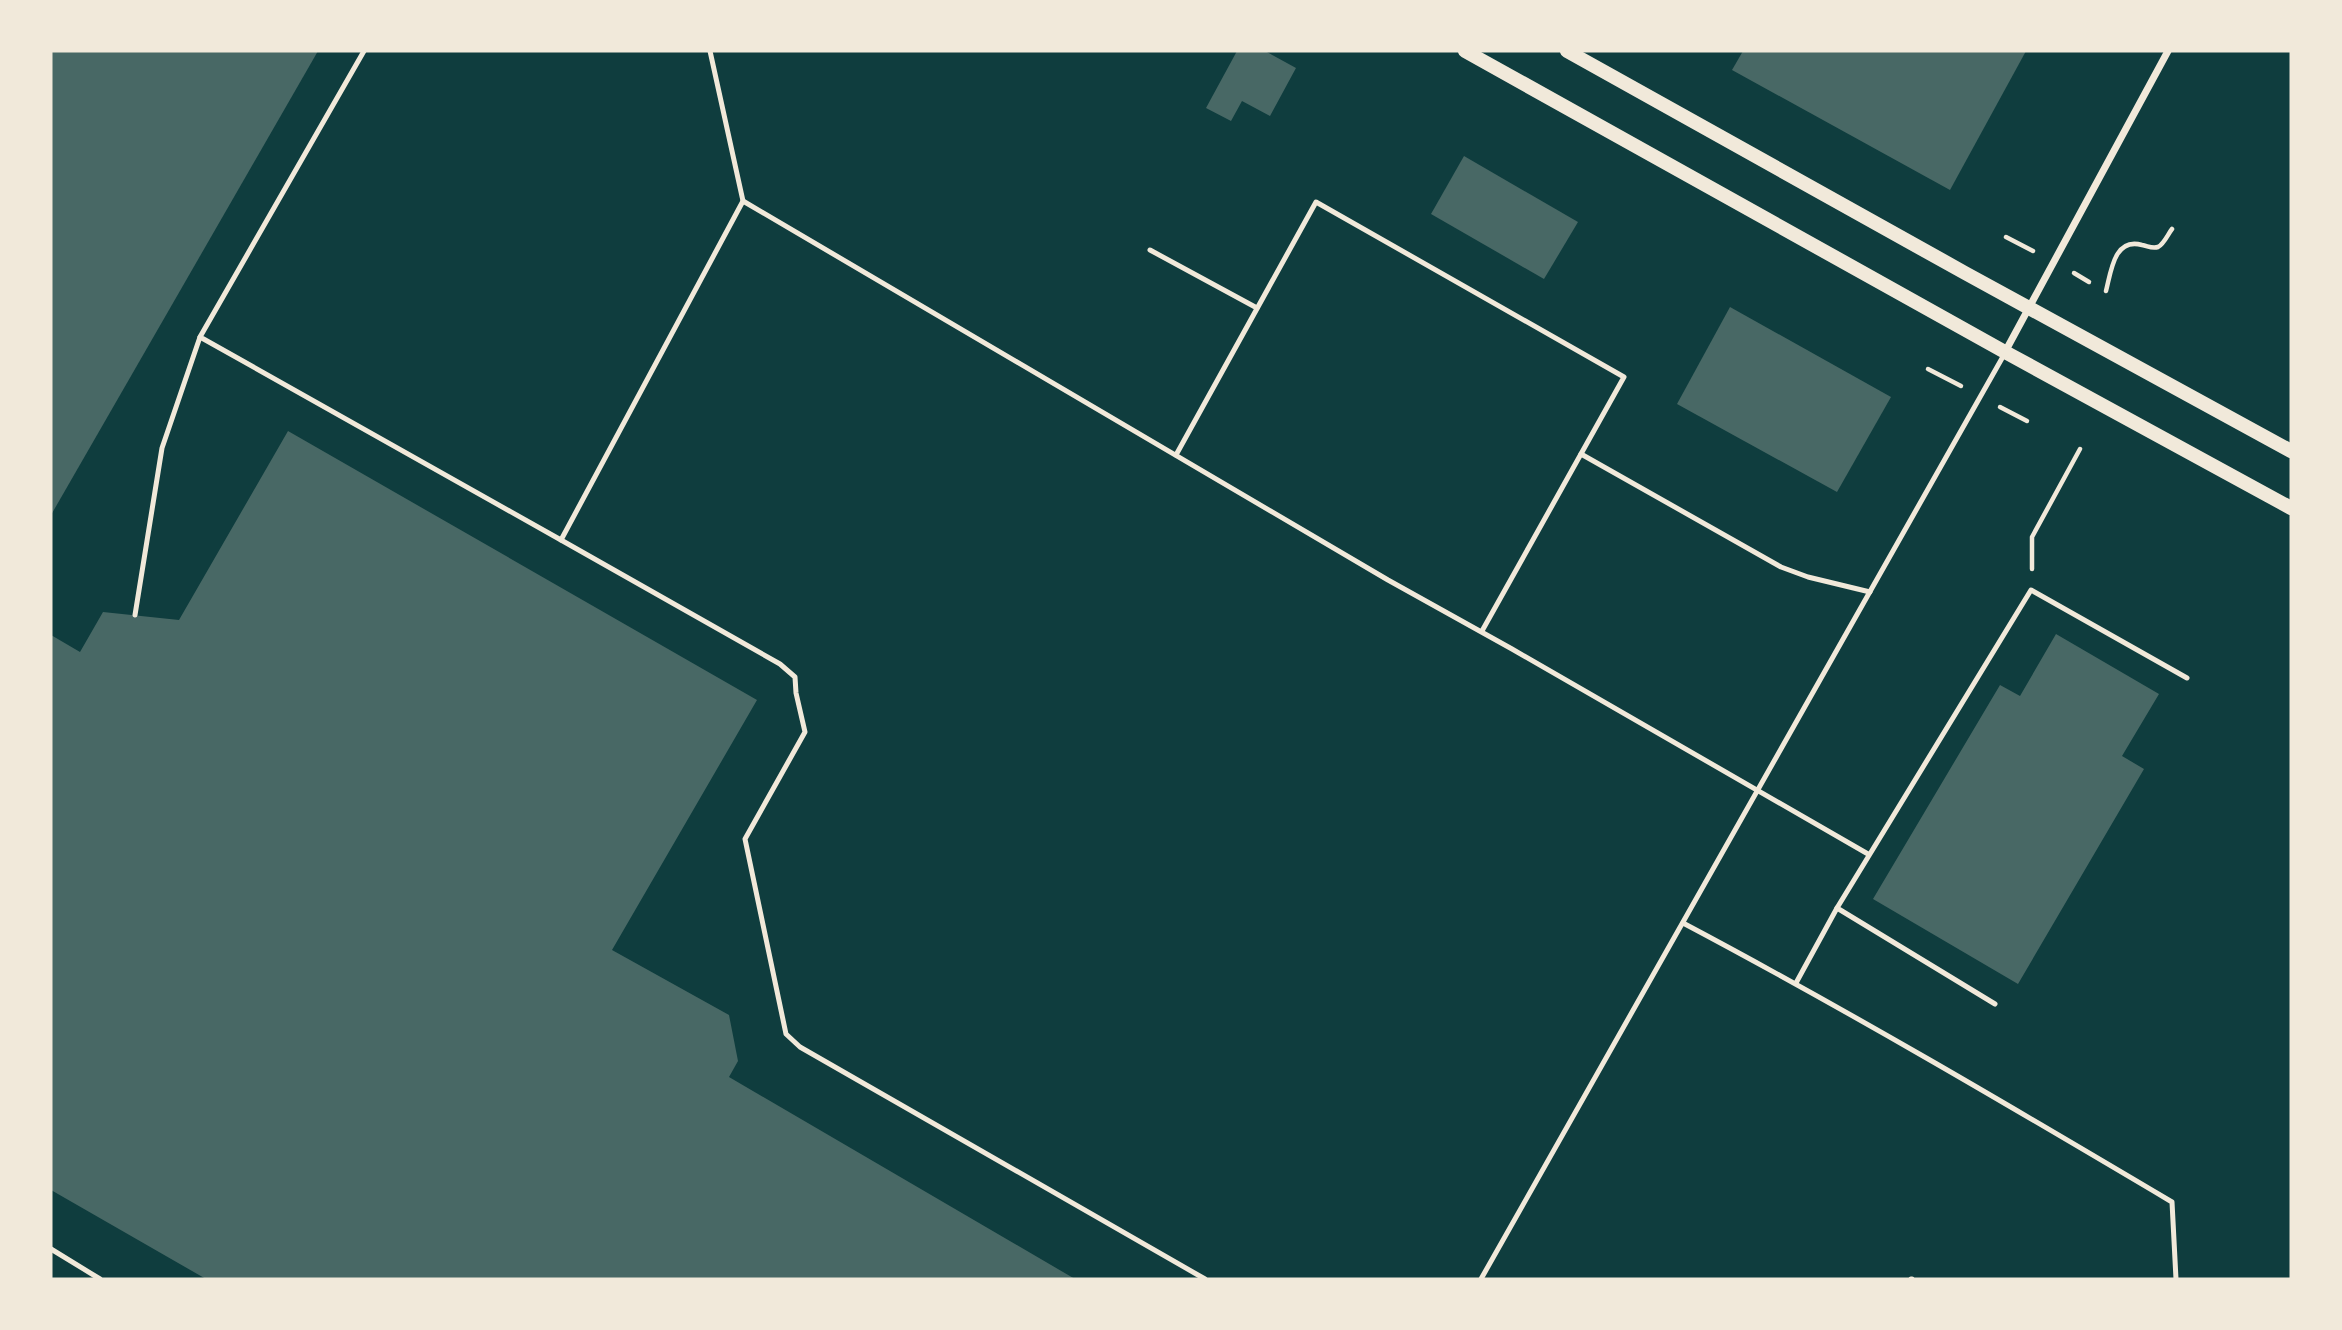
<svg xmlns="http://www.w3.org/2000/svg" width="2342" height="1330" font-family="Cabin,sans-serif">
<style>
.building{fill:#486865}
.lines{fill:none;stroke-linecap:round;stroke-linejoin:round}
.path{stroke:#f1e9da;stroke-width:4.5}
.service{stroke:#f1e9da;stroke-width:5}
.minor{stroke:#f1e9da;stroke-width:7}
.secondary{stroke:#f1e9da;stroke-width:14}
</style>
<rect width="100%" height="100%" fill="#0f3d3e"/>
<!-- building -->
<g class="building">
<path d="M 51,51 L 318,51 L 51,515 Z"/>
<path d="M 1237,51 L 1265,51 L 1296,68 L 1270,116 L 1242,101 L 1231,121 L 1206,108 Z"/>
<path d="M 1743,51 L 2026,51 L 1950,190 L 1732,70 Z"/>
<path d="M 1464,156 L 1578,222 L 1544,279 L 1431,214 Z"/>
<path d="M 1730,307 L 1891,397 L 1837,492 L 1677,404 Z"/>
<path d="M 288,431 L 757,700 L 612,950 L 729,1015 L 738,1061 L 729,1077 L 1075,1279 L 206,1279 L 51,1190 L 51,635 L 80,652 L 103,612 L 179,620 Z"/>
<path d="M 2056,634 L 2159,694 L 2122,756 L 2144,769 L 2018,984 L 1873,899 L 2000,685 L 2020,696 Z"/>
</g>
<g class="lines">
<!-- path -->
<g class="path">
<path d="M 2006,237 L 2033,251"/>
<path d="M 2074,273 L 2089,282"/>
<path d="M 2106,291 C 2111,272 2114,237 2142,245 C 2148,246 2152,249 2158,247 C 2164,244 2168,234 2172,229"/>
<path d="M 1928,369 L 1961,386"/>
<path d="M 2000,407 L 2027,421"/>
<path d="M 2032,569 L 2032,537 L 2080,449"/>
</g>
<!-- service -->
<g class="service">
<path d="M 364,51 L 200,337 L 561,540"/>
<path d="M 710,51 L 743,201 L 561,540 L 780,664 L 795,677 L 796,693 L 805,732 L 745,839 L 786,1034 L 800,1047 L 1205,1279"/>
<path d="M 743,201 L 1388,580 L 1512,649 L 1868,854"/>
<path d="M 1150,250 L 1257,308"/>
<path d="M 1581,454 L 1781,567 L 1808,577 L 1870,592"/>
<path d="M 1176,455 L 1316,202 L 1624,377 L 1482,631"/>
<path d="M 135,615 L 162,448 L 200,337"/>
<path d="M 1683,923 C 1849,1011 2010,1106 2172,1202 L 2176,1279"/>
<path d="M 1796,983 L 1837,908"/>
<path d="M 1995,1004 L 1837,908 L 2031,590 L 2187,678"/>
<path d="M 51,1249 L 100,1279"/>
<path d="M 1481,1279 L 2005,353"/>
<path d="M 1911,1279 L 1912,1279"/>
</g>
<!-- minor -->
<path class="minor" d="M 2005,352 L 2168,51"/>
<!-- secondary -->
<g class="secondary">
<path d="M 1465,51 L 2005,352 L 2291,508"/>
<path d="M 1567,51 L 1965,273 L 2291,451"/>
</g>
</g>
<!-- border -->
<rect width="2342" height="1330" fill="none" stroke="#f1e9da" stroke-width="105"/>
</svg>
